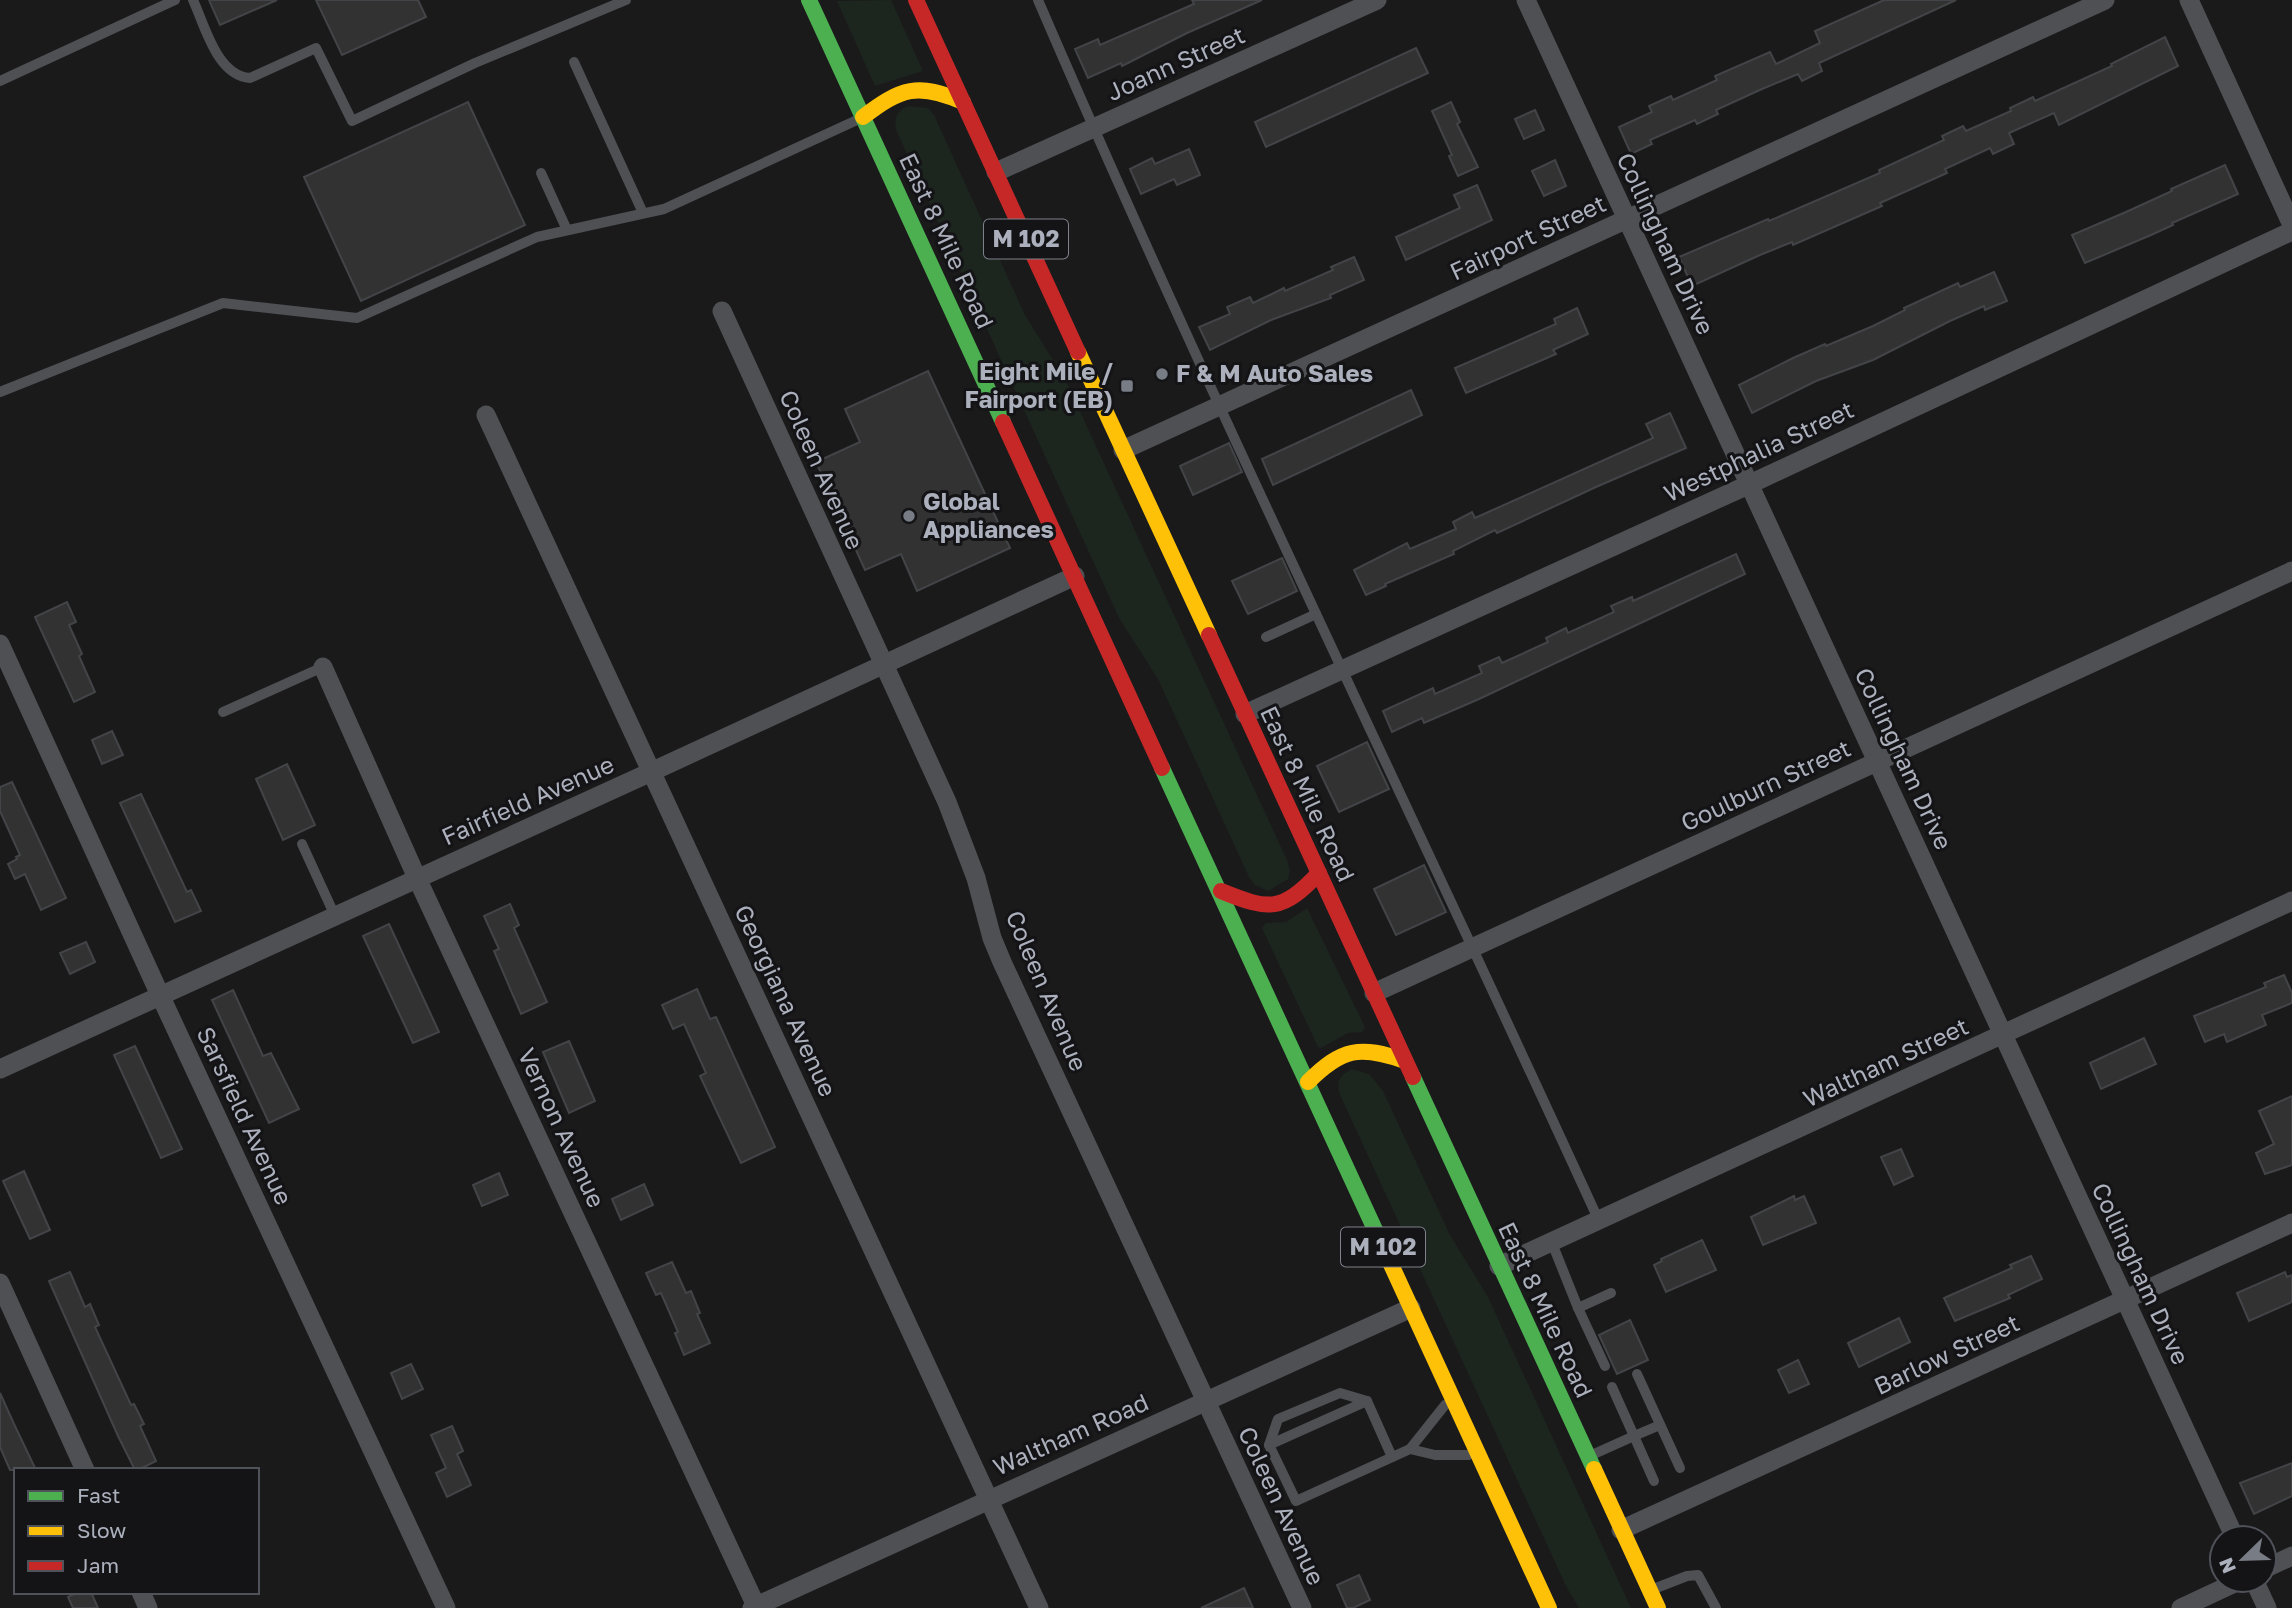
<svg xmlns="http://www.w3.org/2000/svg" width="2292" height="1608" font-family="'Golos Text',sans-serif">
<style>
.green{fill:#1d251f}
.building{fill:#323233;stroke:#434447;stroke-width:2}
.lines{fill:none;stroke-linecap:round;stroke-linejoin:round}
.lane{stroke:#4e5054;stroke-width:10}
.street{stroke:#4e5054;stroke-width:19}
.fast{stroke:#4caf50;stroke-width:16}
.slow{stroke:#ffc107;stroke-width:16}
.jam{stroke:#c62828;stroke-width:16}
.poi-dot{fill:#787c84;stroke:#141417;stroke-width:2.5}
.labels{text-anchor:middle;stroke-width:6;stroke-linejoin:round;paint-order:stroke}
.shield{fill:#141417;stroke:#7e818a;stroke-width:2}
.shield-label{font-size:23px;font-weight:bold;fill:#abb0bc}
.street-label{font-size:24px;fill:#abb0bc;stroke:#141417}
.poi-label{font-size:24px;font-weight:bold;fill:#abb0bc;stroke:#141417;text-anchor:start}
</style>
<rect width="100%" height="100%" fill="#1a1a1b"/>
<!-- green -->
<g class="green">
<path d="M 891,0 L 923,71 L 875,86 L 837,1 Z"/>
<path d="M 907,106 L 928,108 L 934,115 L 1025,315 L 1066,381 L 1287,860 L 1290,871 L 1288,879 L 1268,891 L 1255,885 L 1249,877 L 1158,679 L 1119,618 L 897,132 C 893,120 896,112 907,106 Z"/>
<path d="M 1307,908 L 1365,1027 L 1362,1032 L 1348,1033 L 1321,1048 L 1318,1047 L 1262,928 L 1266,923 L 1286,922 Z"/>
<path d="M 1352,1069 L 1369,1074 L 1383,1091 L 1450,1235 L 1488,1297 L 1631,1608 L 1579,1608 L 1566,1586 L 1341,1097 C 1335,1082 1339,1076 1352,1069 Z"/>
</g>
<!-- building -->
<g class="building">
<path d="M 209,0 L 277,0 L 220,25 Z"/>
<path d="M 316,0 L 418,0 L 426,17 L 342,55 Z"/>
<path d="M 1192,0 L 1262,0 L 1187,33 L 1122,66 L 1121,63 L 1088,78 L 1075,49 L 1098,39 L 1100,45 L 1194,4 Z"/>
<path d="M 1884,0 L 1956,0 L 1819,63 L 1822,71 L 1802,81 L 1798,74 L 1762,89 L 1716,110 L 1718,114 L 1697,124 L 1695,120 L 1650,140 L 1652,144 L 1631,154 L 1619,127 L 1652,112 L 1649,106 L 1671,96 L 1673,100 L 1717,80 L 1715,76 L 1770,52 L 1776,64 L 1820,43 L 1815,31 Z"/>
<path d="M 2165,37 L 2178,66 L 2059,125 L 2054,113 L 2009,133 L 2014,144 L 1993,154 L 1990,148 L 1945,169 L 1947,173 L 1880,203 L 1882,206 L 1793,245 L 1792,242 L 1760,255 L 1692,286 L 1679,257 L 1768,219 L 1769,221 L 1880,173 L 1879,170 L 1944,140 L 1942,136 L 1963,126 L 1966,131 L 2011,111 L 2010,108 L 2033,97 L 2035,101 L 2112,66 L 2111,64 Z"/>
<path d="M 1416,48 L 1428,73 L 1266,147 L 1255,122 Z"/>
<path d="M 468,102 L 525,225 L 361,301 L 304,177 Z"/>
<path d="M 1451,102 L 1460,122 L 1457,124 L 1478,167 L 1458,176 L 1449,156 L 1452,155 L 1432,111 Z"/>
<path d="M 1535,110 L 1544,130 L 1524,139 L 1515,119 Z"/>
<path d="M 1189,149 L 1200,175 L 1177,185 L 1174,179 L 1141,194 L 1130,169 L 1152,158 L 1155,164 Z"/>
<path d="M 1555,160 L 1566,186 L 1544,196 L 1532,171 Z"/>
<path d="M 2225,165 L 2238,194 L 2172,223 L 2173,225 L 2151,235 L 2085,263 L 2072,235 L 2126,212 L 2172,191 L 2171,189 Z"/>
<path d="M 1477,185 L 1492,220 L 1406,260 L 1396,237 L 1460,208 L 1454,195 Z"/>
<path d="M 1354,257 L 1364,280 L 1330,295 L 1331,298 L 1271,320 L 1210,350 L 1199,327 L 1230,314 L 1227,307 L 1250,297 L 1253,303 L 1284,288 L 1285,291 L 1333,270 L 1331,267 Z"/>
<path d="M 1994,272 L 2007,301 L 1985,310 L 1984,306 L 1950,321 L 1873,360 L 1816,381 L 1752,413 L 1739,385 L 1793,358 L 1825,344 L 1826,346 L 1873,326 L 1905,310 L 1904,308 L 1958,283 L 1960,287 Z"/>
<path d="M 1577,308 L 1588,334 L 1553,350 L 1556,354 L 1466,393 L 1455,368 L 1556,324 L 1554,319 Z"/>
<path d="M 928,371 L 1010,548 L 917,591 L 901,554 L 865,570 L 816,462 L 860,442 L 845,409 Z"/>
<path d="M 1411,390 L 1422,415 L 1273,485 L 1262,459 Z"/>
<path d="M 1670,413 L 1686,448 L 1596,487 L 1497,533 L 1495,530 L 1453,551 L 1454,554 L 1385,584 L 1386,586 L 1366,595 L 1354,570 L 1407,543 L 1410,549 L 1456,529 L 1453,522 L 1472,512 L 1475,518 L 1653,438 L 1646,424 Z"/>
<path d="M 1229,443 L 1242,472 L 1193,495 L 1180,466 Z"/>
<path d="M 1736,554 L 1745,574 L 1479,699 L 1424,723 L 1422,718 L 1392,732 L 1383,711 L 1433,688 L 1435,694 L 1482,673 L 1479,666 L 1499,657 L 1502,663 L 1548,642 L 1546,638 L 1566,628 L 1568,633 L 1614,612 L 1611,606 L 1632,597 L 1633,601 Z"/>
<path d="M 1282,558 L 1297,591 L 1248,614 L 1232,581 Z"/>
<path d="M 67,602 L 76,622 L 69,625 L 82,654 L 79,656 L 95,692 L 74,702 L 35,617 Z"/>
<path d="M 112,731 L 123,755 L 102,764 L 92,740 Z"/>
<path d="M 1367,742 L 1389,789 L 1339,812 L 1317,766 Z"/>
<path d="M 287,764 L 315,825 L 283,840 L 256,779 Z"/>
<path d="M 12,782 L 66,898 L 41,910 L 25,874 L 15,879 L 8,864 L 17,859 L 16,857 L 20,855 L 0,811 L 0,787 Z"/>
<path d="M 141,794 L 187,892 L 191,890 L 201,911 L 175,922 L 120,803 Z"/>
<path d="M 1424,865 L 1446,912 L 1396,935 L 1374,889 Z"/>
<path d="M 510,904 L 519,925 L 514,928 L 547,1002 L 521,1014 L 494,951 L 499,949 L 484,916 Z"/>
<path d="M 389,924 L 439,1032 L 413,1043 L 363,936 Z"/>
<path d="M 86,942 L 95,962 L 70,974 L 60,953 Z"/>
<path d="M 2284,975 L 2292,993 L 2292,1003 L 2262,1015 L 2266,1025 L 2227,1042 L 2224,1034 L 2205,1042 L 2194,1016 L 2266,987 L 2264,983 Z"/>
<path d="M 697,989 L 710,1019 L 716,1017 L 775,1147 L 741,1163 L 700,1076 L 706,1073 L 684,1024 L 673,1029 L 662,1005 Z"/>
<path d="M 233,990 L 263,1056 L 271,1053 L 299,1109 L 269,1123 L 212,1000 Z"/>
<path d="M 2144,1038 L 2156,1064 L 2101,1089 L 2090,1063 Z"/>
<path d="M 569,1041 L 595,1101 L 569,1113 L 543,1052 Z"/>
<path d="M 135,1046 L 182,1149 L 161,1158 L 114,1055 Z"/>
<path d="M 2292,1096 L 2292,1165 L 2265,1174 L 2256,1153 L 2274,1144 L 2259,1111 Z"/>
<path d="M 1901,1149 L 1913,1176 L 1894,1185 L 1881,1157 Z"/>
<path d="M 24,1171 L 50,1230 L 30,1239 L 3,1181 Z"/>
<path d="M 499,1173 L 508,1195 L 482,1206 L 473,1185 Z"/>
<path d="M 644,1184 L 653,1205 L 621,1220 L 612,1199 Z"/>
<path d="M 1794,1196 L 1795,1200 L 1804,1196 L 1816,1223 L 1763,1245 L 1751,1217 Z"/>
<path d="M 1702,1240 L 1716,1270 L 1666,1292 L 1654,1265 L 1662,1261 L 1661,1259 Z"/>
<path d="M 2031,1256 L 2042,1279 L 2008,1295 L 2010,1298 L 1955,1321 L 1944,1298 L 2012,1268 L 2010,1265 Z"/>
<path d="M 672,1262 L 686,1293 L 691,1291 L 700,1313 L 697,1314 L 710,1343 L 684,1355 L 675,1333 L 678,1332 L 661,1293 L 656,1295 L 646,1273 Z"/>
<path d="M 70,1272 L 85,1307 L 90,1304 L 99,1325 L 95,1327 L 131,1405 L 134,1404 L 144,1424 L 140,1426 L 156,1461 L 138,1470 L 135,1470 L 118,1436 L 49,1281 Z"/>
<path d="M 2285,1272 L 2287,1277 L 2292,1275 L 2292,1302 L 2249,1321 L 2237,1293 Z"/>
<path d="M 1899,1318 L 1910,1342 L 1859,1367 L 1848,1343 Z"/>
<path d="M 1630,1320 L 1648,1360 L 1617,1374 L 1599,1335 Z"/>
<path d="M 1798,1360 L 1809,1384 L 1789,1393 L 1778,1370 Z"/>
<path d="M 411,1364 L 423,1389 L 402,1399 L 391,1373 Z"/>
<path d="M 0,1393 L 14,1424 L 36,1470 L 10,1470 L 0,1447 Z"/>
<path d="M 452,1426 L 463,1451 L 457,1454 L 471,1485 L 447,1497 L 436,1473 L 446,1468 L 431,1435 Z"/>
<path d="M 2292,1463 L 2292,1496 L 2254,1514 L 2240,1483 Z"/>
<path d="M 1359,1575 L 1370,1600 L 1353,1608 L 1347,1608 L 1337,1585 Z"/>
<path d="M 1244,1588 L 1253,1608 L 1201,1608 Z"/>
<path d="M 78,1592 L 91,1592 L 98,1608 L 73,1608 L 68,1597 Z"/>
</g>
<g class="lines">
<!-- lane -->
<g class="lane">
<path d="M 193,0 C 205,26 217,76 250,78 L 316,48 L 352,121 L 475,63 L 626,0"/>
<path d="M 1038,0 C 1215,411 1413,814 1599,1221"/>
<path d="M 574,62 L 643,213"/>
<path d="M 0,81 L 175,0"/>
<path d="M 541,173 L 567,230"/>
<path d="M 0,392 L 223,303 L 357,318 L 537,237 L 664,209 L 857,120"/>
<path d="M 1266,637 L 1316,614"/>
<path d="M 223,712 L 323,667"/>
<path d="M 302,844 L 335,916"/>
<path d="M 1552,1243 L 1578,1308"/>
<path d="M 1605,1366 L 1578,1308 L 1611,1293"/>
<path d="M 1637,1374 L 1680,1468"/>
<path d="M 1612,1387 L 1634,1436 L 1660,1425"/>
<path d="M 1269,1445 L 1278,1419 L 1340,1393 L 1367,1401"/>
<path d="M 1410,1449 L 1435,1455 L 1469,1455"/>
<path d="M 1594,1454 L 1634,1436 L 1654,1481"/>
<path d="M 1392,1457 L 1367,1401 L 1269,1445 L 1296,1501 L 1410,1449 L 1445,1405"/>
<path d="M 1656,1588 L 1687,1576 L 1698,1575 L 1716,1608"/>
</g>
<!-- street -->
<g class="street">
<path d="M 1526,0 L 2235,1538"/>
<path d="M 2189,0 L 2292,225"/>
<path d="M 996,172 L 1377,0"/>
<path d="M 722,311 L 947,802 L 976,878 L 992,938 L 1002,962 L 1302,1608"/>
<path d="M 486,415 L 1039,1608"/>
<path d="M 1123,450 L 2105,0"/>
<path d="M 0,644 L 160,995 L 446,1608"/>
<path d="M 323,667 L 417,878 L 757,1608"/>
<path d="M 1245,714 L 1748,485 L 2292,231"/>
<path d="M 1374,993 L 2292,571"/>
<path d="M 0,1069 L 651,772 L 1075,576"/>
<path d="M 1499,1266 L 2292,901"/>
<path d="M 0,1283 L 85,1470"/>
<path d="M 1621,1530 L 2292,1223"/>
<path d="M 2264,1569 L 2292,1556"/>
<path d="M 2254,1580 L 2267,1608"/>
<path d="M 141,1592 L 148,1608"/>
<path d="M 752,1608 L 1411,1308"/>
<path d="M 2181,1608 L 2241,1580"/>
</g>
<!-- fast -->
<g class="fast">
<path d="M 809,0 L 1003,422"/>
<path d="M 1162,768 L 1383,1247"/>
<path d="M 1413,1077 L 1594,1469"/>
</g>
<!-- slow -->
<g class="slow">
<path d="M 863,117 C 901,88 918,82 963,102"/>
<path d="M 1078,352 L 1209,635"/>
<path d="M 1308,1082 C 1342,1048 1360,1045 1405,1061"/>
<path d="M 1383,1247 L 1549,1608"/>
<path d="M 1594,1469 L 1658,1608"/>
</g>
<!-- jam -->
<g class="jam">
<path d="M 916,0 L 1078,352"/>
<path d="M 1003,422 L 1162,768"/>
<path d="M 1209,635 L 1413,1077"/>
<path d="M 1221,891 C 1270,911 1282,912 1319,873"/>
</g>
</g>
<!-- markers -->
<g class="poi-dot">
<circle cx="1162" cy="374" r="7"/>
<rect x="1120" y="379" width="14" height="14" rx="3.5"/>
<circle cx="909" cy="516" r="7"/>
</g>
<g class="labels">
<!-- shield labels -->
<g class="shield">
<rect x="984" y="219.5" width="84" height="39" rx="5"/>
<rect x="1341" y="1227.5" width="84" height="39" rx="5"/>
</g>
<g class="shield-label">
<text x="1026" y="247">M 102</text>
<text x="1383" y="1255">M 102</text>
</g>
<!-- street labels -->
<g class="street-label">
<text transform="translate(1176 64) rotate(-24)" y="8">Joann Street</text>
<text transform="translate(1528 238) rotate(-25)" y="8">Fairport Street</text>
<text transform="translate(946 241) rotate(65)" y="8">East 8 Mile Road</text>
<text transform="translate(1665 244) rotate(65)" y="8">Collingham Drive</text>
<text transform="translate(1759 452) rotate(-25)" y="8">Westphalia Street</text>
<text transform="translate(821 470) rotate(66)" y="8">Coleen Avenue</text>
<text transform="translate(1903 759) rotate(65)" y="8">Collingham Drive</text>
<text transform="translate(1766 786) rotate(-25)" y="8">Goulburn Street</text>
<text transform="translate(1307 794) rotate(65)" y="8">East 8 Mile Road</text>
<text transform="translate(528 801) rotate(-24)" y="8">Fairfield Avenue</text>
<text transform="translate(1046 991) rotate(67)" y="8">Coleen Avenue</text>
<text transform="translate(785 1001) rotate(65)" y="8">Georgiana Avenue</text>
<text transform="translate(1886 1063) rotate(-25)" y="8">Waltham Street</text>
<text transform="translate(244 1116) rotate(65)" y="8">Sarsfield Avenue</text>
<text transform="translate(561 1128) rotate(65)" y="8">Vernon Avenue</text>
<text transform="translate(2140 1274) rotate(65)" y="8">Collingham Drive</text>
<text transform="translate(1545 1310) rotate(65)" y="8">East 8 Mile Road</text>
<text transform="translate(1947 1355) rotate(-25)" y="8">Barlow Street</text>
<text transform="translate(1071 1435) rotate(-24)" y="8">Waltham Road</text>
<text transform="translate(1281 1506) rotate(65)" y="8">Coleen Avenue</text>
</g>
<!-- poi labels -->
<g class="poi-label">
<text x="1113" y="380" text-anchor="end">Eight Mile /<tspan x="1113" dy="28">Fairport (EB)</tspan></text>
<text x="1176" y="382">F &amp; M Auto Sales</text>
<text x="923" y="510">Global<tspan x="923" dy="28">Appliances</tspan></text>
</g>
</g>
<!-- legend -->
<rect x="14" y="1468" width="245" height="126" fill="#141417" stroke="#505259" stroke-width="2"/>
<rect x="28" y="1491" width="35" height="10" fill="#4caf50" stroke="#505259" stroke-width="2"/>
<text x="77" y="1503" font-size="21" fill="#abb0bc">Fast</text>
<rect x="28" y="1526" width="35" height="10" fill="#ffc107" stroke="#505259" stroke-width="2"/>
<text x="77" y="1538" font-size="21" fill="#abb0bc">Slow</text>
<rect x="28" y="1561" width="35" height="10" fill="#c62828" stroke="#505259" stroke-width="2"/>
<text x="77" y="1573" font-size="21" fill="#abb0bc">Jam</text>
<!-- north arrow -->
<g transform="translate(2243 1559) rotate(247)"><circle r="33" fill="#141417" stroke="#505259" stroke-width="2"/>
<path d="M0-5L12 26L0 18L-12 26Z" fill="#787c84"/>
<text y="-10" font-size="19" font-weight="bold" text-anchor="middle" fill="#abb0bc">N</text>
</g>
</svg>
